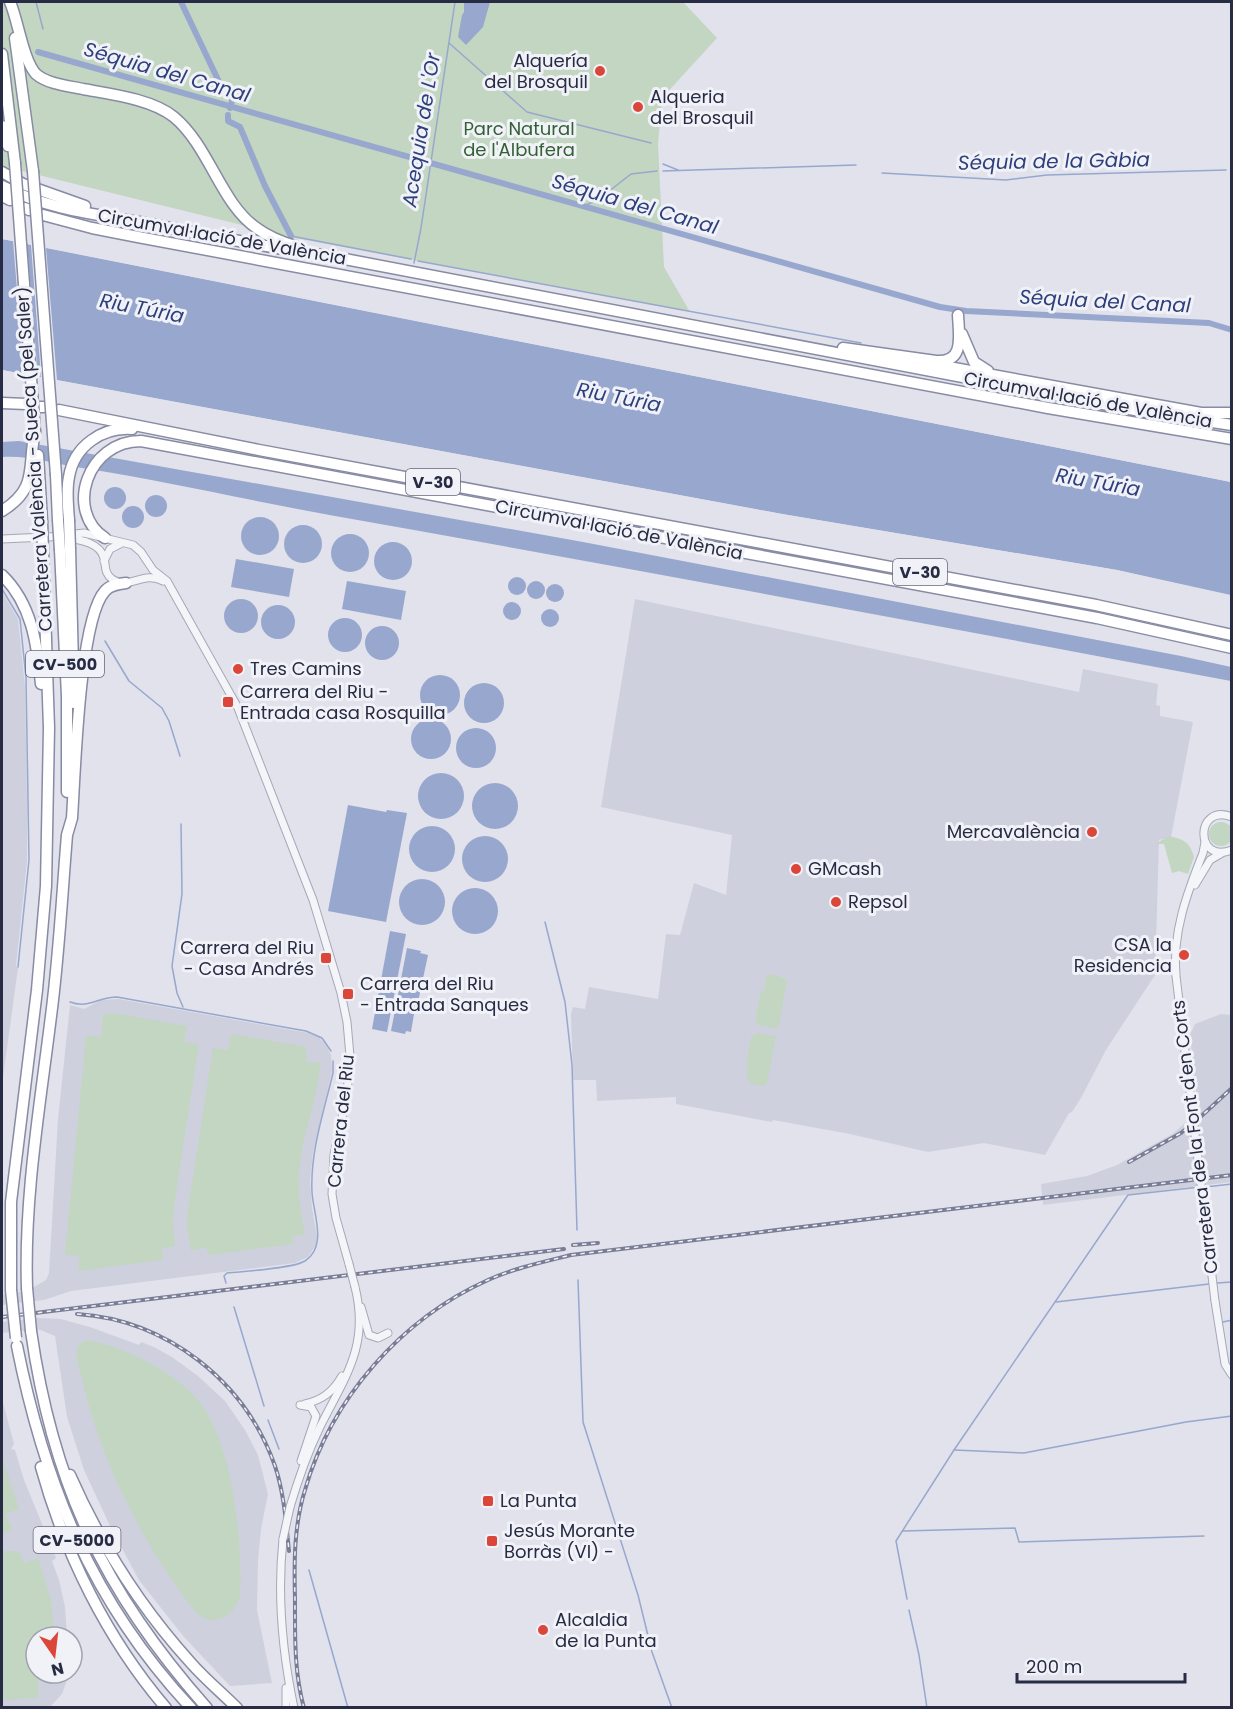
<svg xmlns="http://www.w3.org/2000/svg" width="1233" height="1709" font-family="Poppins,sans-serif">
<style>
.built{fill:#ced1dd}
.green{fill:#c2d6c1}
.water{fill:#98a7ce}
.pier{fill:#e1e2eb;fill-rule:evenodd}
.lines{fill:none;stroke-linecap:round;stroke-linejoin:round}
.stream{stroke:#98a7ce;stroke-width:1.5}
.canal{stroke:#98a7ce;stroke-width:6}
.minor-casing{stroke:#a5a8b6;stroke-width:9}
.highway-casing{stroke:#878ba3;stroke-width:13}
.minor{stroke:#f4f5f9;stroke-width:7}
.highway{stroke:#fff;stroke-width:10}
.rail-casing{stroke:#797d96;stroke-width:4}
.rail{stroke:#f1f2f8;stroke-width:1.5;stroke-dasharray:4.5;stroke-linecap:butt}
.minor-bridge-casing{stroke:#a5a8b6;stroke-width:9;stroke-linecap:butt}
.highway-bridge-casing{stroke:#878ba3;stroke-width:13;stroke-linecap:butt}
.minor-bridge{stroke:#f4f5f9;stroke-width:7}
.highway-bridge{stroke:#fff;stroke-width:10}
.poi-dot{fill:#db463b;stroke:#f1f2f8;stroke-width:2}
.labels{text-anchor:middle;stroke-width:6;stroke-linejoin:round;paint-order:stroke}
.shield{fill:#f1f2f8;stroke:#64677a;stroke-width:1.5}
.shield-label{font-size:16px;font-weight:bold;fill:#272c44}
.poi-label{font-size:18px;fill:#272c44;stroke:#f1f2f8;text-anchor:start}
.park-label{font-size:18px;fill:#336135;stroke:#f1f2f8}
.street-label{font-size:18px;fill:#272c44;stroke:#f1f2f8}
.water-label{font-size:20px;font-style:italic;fill:#2d3f7c;stroke:#f1f2f8}
</style>
<rect width="100%" height="100%" fill="#e1e2eb"/>
<!-- built -->
<g class="built">
<path d="M 2,592 L 18,619 L 25,687 L 27,798 L 27,861 L 16,966 L 18,968 L 2,1085 Z"/>
<path d="M 635,599 L 1079,692 L 1083,669 L 1158,684 L 1156,705 L 1160,706 L 1160,716 L 1193,722 L 1171,837 L 1159,840 L 1155,975 L 1106,1050 L 1081,1098 L 1072,1112 L 1069,1113 L 1045,1155 L 984,1143 L 928,1152 L 850,1134 L 773,1120 L 772,1122 L 676,1104 L 676,1097 L 597,1101 L 596,1080 L 573,1080 L 571,1014 L 573,1007 L 585,1009 L 589,987 L 658,999 L 666,934 L 680,935 L 694,883 L 726,895 L 732,835 L 601,807 Z"/>
<path d="M 119,999 L 309,1033 L 319,1037 L 326,1045 L 331,1055 L 332,1071 L 313,1153 L 310,1180 L 312,1208 L 317,1237 L 316,1245 L 308,1257 L 295,1263 L 71,1291 L 44,1300 L 2,1305 L 2,1294 L 34,1290 L 34,1287 L 46,1280 L 49,1273 L 58,1119 L 70,1005 L 84,1009 L 101,1000 Z"/>
<path d="M 1221,1014 L 1231,1015 L 1231,1182 L 1043,1205 L 1041,1184 L 1087,1176 L 1117,1165 L 1174,1133 L 1198,1111 L 1190,1035 L 1195,1024 Z"/>
<path d="M 38,1318 L 61,1319 L 90,1327 L 139,1345 L 141,1342 L 154,1347 L 172,1357 L 198,1376 L 225,1401 L 245,1430 L 258,1455 L 268,1494 L 261,1529 L 258,1561 L 257,1610 L 272,1683 L 230,1686 L 184,1637 L 139,1580 L 110,1526 L 84,1470 L 67,1417 L 55,1336 L 38,1329 L 2,1333 L 2,1322 Z"/>
<path d="M 2,1399 L 14,1444 L 11,1449 L 15,1450 L 24,1480 L 56,1558 L 52,1561 L 59,1580 L 65,1607 L 67,1637 L 36,1637 L 36,1673 L 66,1673 L 66,1683 L 62,1694 L 50,1707 L 2,1707 Z"/>
</g>
<!-- green -->
<g class="green">
<path d="M 2,2 L 683,2 L 717,38 L 662,98 L 658,144 L 664,267 L 690,312 L 290,237 L 2,166 Z"/>
<circle cx="1221" cy="834" r="12"/>
<path d="M 1168,836 C 1182,839 1190,841 1194,857 L 1188,874 L 1179,871 L 1172,873 L 1164,844 L 1156,844 Z"/>
<path d="M 767,974 L 782,977 L 787,981 L 778,1029 L 758,1025 L 755,1020 L 761,990 L 764,991 Z"/>
<path d="M 112,1013 L 187,1026 L 184,1042 L 199,1044 L 174,1205 L 173,1219 L 175,1246 L 161,1249 L 163,1260 L 78,1271 L 80,1256 L 65,1255 L 86,1036 L 101,1037 L 103,1015 Z"/>
<path d="M 757,1033 L 776,1036 L 767,1084 L 761,1086 L 751,1084 L 747,1077 L 748,1067 L 746,1066 L 751,1037 Z"/>
<path d="M 231,1034 L 306,1047 L 307,1063 L 321,1062 C 318,1092 308,1120 302,1150 C 296,1178 299,1206 305,1234 L 292,1237 L 293,1244 L 209,1255 L 206,1247 L 191,1251 L 187,1226 L 188,1209 L 213,1048 L 228,1050 Z"/>
<path d="M 88,1340 C 126,1347 179,1374 202,1405 C 233,1449 243,1544 240,1597 C 234,1615 215,1629 198,1614 C 188,1605 181,1592 173,1581 C 131,1520 98,1451 82,1378 C 79,1366 73,1353 80,1343 Z"/>
<path d="M 2,1457 L 19,1509 L 6,1514 L 12,1531 L 2,1534 Z"/>
<path d="M 2,1551 L 19,1551 L 24,1563 L 38,1558 L 51,1600 L 54,1637 L 36,1637 L 36,1673 L 54,1673 L 54,1677 L 38,1676 L 38,1698 L 2,1700 Z"/>
</g>
<!-- water -->
<g class="water">
<path d="M 464,2 L 490,2 L 483,27 L 466,45 L 458,37 L 462,15 L 464,12 Z"/>
<path d="M 2,239 L 1231,482 L 1231,596 L 1117,570 L 782,514 L 2,370 Z"/>
<path d="M 19,441 L 583,542 L 1181,656 L 1231,667 L 1231,681 C 933,625 634,569 335,516 C 251,501 167,481 82,468 C 55,464 28,455 2,457 L 2,442 Z"/>
<circle cx="115" cy="498" r="11"/>
<circle cx="156" cy="506" r="11"/>
<circle cx="133" cy="517" r="11"/>
<circle cx="260" cy="536" r="19"/>
<circle cx="303" cy="544" r="19"/>
<circle cx="350" cy="553" r="19"/>
<circle cx="393" cy="561" r="19"/>
<path d="M 236,559 L 294,569 L 289,597 L 231,587 Z"/>
<circle cx="517" cy="586" r="9"/>
<path d="M 347,581 L 406,591 L 401,620 L 342,609 Z"/>
<circle cx="536" cy="590" r="9"/>
<circle cx="555" cy="593" r="9"/>
<circle cx="241" cy="616" r="17"/>
<circle cx="512" cy="611" r="9"/>
<circle cx="278" cy="622" r="17"/>
<circle cx="550" cy="618" r="9"/>
<circle cx="345" cy="635" r="17"/>
<circle cx="382" cy="643" r="17"/>
<circle cx="440" cy="695" r="20"/>
<circle cx="484" cy="703" r="20"/>
<circle cx="431" cy="739" r="20"/>
<circle cx="476" cy="748" r="20"/>
<circle cx="441" cy="796" r="23"/>
<circle cx="495" cy="806" r="23"/>
<path d="M 348,805 L 386,812 L 387,810 L 407,813 L 386,922 L 328,911 Z"/>
<circle cx="432" cy="849" r="23"/>
<circle cx="485" cy="859" r="23"/>
<circle cx="422" cy="902" r="23"/>
<circle cx="475" cy="911" r="23"/>
<path d="M 390,931 L 406,934 L 387,1032 L 372,1029 Z"/>
<path d="M 407,948 L 421,951 L 420,953 L 428,955 L 418,1002 L 415,1008 L 410,1007 L 409,1013 L 414,1014 L 411,1032 L 406,1031 L 405,1034 L 391,1031 Z"/>
</g>
<!-- pier -->
<path class="pier" d="M 2,236 L 1232,479 L 1231,482 L 46,248 L 57,380 L 782,514 L 1117,570 L 1231,595 L 1232,599 L 1117,573 L 781,517 L 2,373 L 2,370 L 24,374 L 13,241 L 2,239 ZM 27,244 L 31,245 L 41,377 L 38,376 Z"/>
<g class="lines">
<!-- stream -->
<g class="stream">
<path d="M 36,2 L 43,29"/>
<path d="M 449,43 L 527,112 L 651,143"/>
<path d="M 663,164 L 678,170"/>
<path d="M 663,171 L 856,165"/>
<path d="M 882,173 L 1006,180 L 1047,175 L 1226,170"/>
<path d="M 584,206 L 599,199 L 631,174 L 657,171"/>
<path d="M 291,236 L 411,259"/>
<path d="M 418,261 L 861,343"/>
<path d="M 414,263 L 421,228 L 455,2"/>
<path d="M 2,589 L 20,619 L 26,678 L 29,860 L 18,967"/>
<path d="M 105,641 L 129,681 L 162,708 L 169,721 L 180,756"/>
<path d="M 181,824 L 182,894 L 172,966 L 177,993 L 183,1007"/>
<path d="M 545,922 L 565,1002 L 572,1065 L 577,1230"/>
<path d="M 70,1002 C 89,1009 97,997 117,997 L 306,1031 L 322,1038 L 331,1051"/>
<path d="M 1205,1187 L 1232,1184"/>
<path d="M 578,1280 L 583,1422 L 638,1595 L 652,1652 L 672,1708"/>
<path d="M 226,1283 L 224,1276 L 227,1273 C 245,1271 291,1269 305,1261 C 328,1246 313,1213 312,1192 C 310,1152 324,1111 333,1073 L 333,1061"/>
<path d="M 1217,1283 L 1232,1282"/>
<path d="M 1056,1302 L 1209,1284"/>
<path d="M 234,1307 L 264,1406"/>
<path d="M 1223,1322 L 1232,1320"/>
<path d="M 268,1420 L 279,1449"/>
<path d="M 954,1450 L 1024,1453 L 1186,1422 L 1232,1416"/>
<path d="M 903,1531 L 1015,1528 L 1019,1542 L 1204,1536"/>
<path d="M 309,1570 L 348,1708"/>
<path d="M 907,1599 L 896,1541 L 954,1450 L 1128,1195 L 1200,1187"/>
<path d="M 909,1610 L 919,1655 L 927,1708"/>
</g>
<!-- canal -->
<g class="canal">
<path d="M 181,2 L 220,84 L 233,97 L 230,108"/>
<path d="M 38,52 L 940,307 L 966,311 L 1209,323 L 1232,330"/>
<path d="M 228,115 L 228,121 L 240,127 L 265,186 L 291,236"/>
</g>
<!-- minor casing -->
<g class="minor-casing">
<g id="minor">
<path d="M 49,537 L 84,533 L 133,545 L 141,552 L 153,570 L 167,581 L 238,708 L 313,900 L 341,993 L 347,1022 L 350,1056 L 347,1094 L 334,1155 L 332,1194 L 336,1218 L 349,1264"/>
<path d="M 68,538 C 81,540 100,543 104,558 C 106,566 104,573 112,579 C 129,591 143,570 163,581"/>
<path d="M 2,539 L 45,537"/>
<path d="M 104,561 L 110,549 L 120,544"/>
<path d="M 1232,817 C 1195,802 1194,865 1232,850"/>
<path d="M 1195,885 L 1210,860 L 1222,853"/>
<path d="M 1176,976 C 1172,933 1187,893 1203,853 L 1205,842"/>
<path d="M 1215,1301 L 1225,1364 L 1232,1375"/>
<path d="M 361,1307 L 369,1335 L 378,1338 L 388,1333"/>
<path d="M 305,1404 C 322,1400 333,1392 342,1376"/>
<path d="M 300,1405 L 311,1407 L 316,1416 L 301,1461"/>
<path d="M 290,1507 C 298,1480 307,1454 319,1429 C 344,1378 370,1347 355,1287"/>
<path d="M 283,1539 C 277,1596 282,1651 294,1708"/>
<path d="M 286,1708 L 286,1688"/>
</g>
</g>
<!-- highway casing -->
<g class="highway-casing">
<g id="highway">
<path d="M 10,2 C 18,20 23,60 36,74 C 47,84 69,86 83,89 C 110,94 152,99 174,117 C 210,147 221,205 258,229 C 269,237 282,242 295,246"/>
<path d="M 15,38 L 33,171"/>
<path d="M 2,54 L 15,163"/>
<path d="M 2,126 L 8,146"/>
<path d="M 2,172 L 23,184 L 85,206"/>
<path d="M 2,186 C 44,208 92,214 139,222 C 196,233 253,244 311,254 L 324,255 L 1140,411 L 1232,425"/>
<path d="M 2,196 L 10,200"/>
<path d="M 25,208 L 29,210"/>
<path d="M 43,215 L 92,228 L 138,237 L 1048,408 L 1232,439"/>
<path d="M 962,334 L 974,362 L 988,371"/>
<path d="M 843,348 L 936,361 C 965,363 959,336 958,315"/>
<path d="M 921,362 L 1201,413 L 1232,413"/>
<path d="M 2,403 L 26,404"/>
<path d="M 40,407 L 44,407"/>
<path d="M 59,410 L 259,450 L 1096,605 L 1232,635"/>
<path d="M 38,455 L 42,521"/>
<path d="M 56,475 L 58,520"/>
<path d="M 2,511 C 39,488 27,467 35,432"/>
<path d="M 69,520 C 68,506 66,491 69,477 C 74,446 102,427 132,429"/>
<path d="M 105,538 C 64,511 87,441 141,441 L 1097,618 L 1232,648"/>
<path d="M 70,549 L 74,703"/>
<path d="M 60,550 L 67,696 L 67,792"/>
<path d="M 2,575 C 32,604 37,644 41,684"/>
<path d="M 27,1288 C 24,1197 40,1106 51,1016 C 59,956 62,895 67,835 L 72,818 C 75,775 79,619 105,591 C 110,585 118,584 126,583"/>
<path d="M 11,1290 L 11,1202 L 37,990 L 46,886 L 49,728 L 43,552"/>
<path d="M 31,1331 C 53,1485 104,1592 207,1708"/>
<path d="M 17,1346 C 45,1486 92,1602 191,1708"/>
<path d="M 41,1467 C 65,1554 107,1639 166,1708"/>
<path d="M 70,1475 C 100,1543 141,1608 191,1663 C 205,1679 222,1693 237,1708"/>
</g>
</g>
<!-- minor -->
<use href="#minor" class="minor"/>
<!-- highway -->
<use href="#highway" class="highway"/>
<!-- rail casing -->
<g class="rail-casing">
<g id="rail">
<path d="M 1129,1162 L 1181,1133 L 1196,1121 L 1232,1088"/>
<path d="M 573,1245 L 598,1243"/>
<path d="M 77,1314 C 167,1320 245,1381 275,1466 C 284,1493 286,1522 289,1551"/>
<path d="M 2,1317 L 564,1249"/>
<path d="M 304,1708 C 294,1672 295,1635 295,1599 C 294,1562 294,1525 305,1490 C 331,1399 401,1319 488,1280 C 515,1268 543,1262 571,1255 L 1232,1175"/>
</g>
</g>
<!-- rail -->
<use href="#rail" class="rail"/>
<!-- minor-bridge casing -->
<g class="minor-bridge-casing">
<g id="minor-bridge">
<path d="M 1176,976 L 1215,1301"/>
<path d="M 349,1264 L 355,1287"/>
<path d="M 283,1539 L 290,1507"/>
</g>
</g>
<!-- highway-bridge casing -->
<g class="highway-bridge-casing">
<g id="highway-bridge">
<path d="M 15,163 L 35,432"/>
<path d="M 33,171 L 56,475"/>
<path d="M 58,520 L 60,550"/>
<path d="M 69,520 L 70,549"/>
<path d="M 42,521 L 43,552"/>
<path d="M 27,1288 L 31,1331"/>
<path d="M 11,1290 L 16,1338"/>
</g>
</g>
<!-- minor-bridge -->
<use href="#minor-bridge" class="minor-bridge"/>
<!-- highway-bridge -->
<use href="#highway-bridge" class="highway-bridge"/>
</g>
<!-- markers -->
<g class="poi-dot">
<circle cx="600" cy="71" r="6"/>
<circle cx="638" cy="107" r="6"/>
<circle cx="238" cy="669" r="6"/>
<rect x="222" y="696" width="12" height="12" rx="3"/>
<circle cx="1092" cy="832" r="6"/>
<circle cx="796" cy="869" r="6"/>
<circle cx="836" cy="902" r="6"/>
<circle cx="1184" cy="955" r="6"/>
<rect x="320" y="952" width="12" height="12" rx="3"/>
<rect x="342" y="988" width="12" height="12" rx="3"/>
<rect x="482" y="1495" width="12" height="12" rx="3"/>
<rect x="486" y="1535" width="12" height="12" rx="3"/>
<circle cx="543" cy="1630" r="6"/>
</g>
<g class="labels">
<!-- shield labels -->
<g class="shield">
<rect x="406" y="469" width="54" height="26" rx="4.5"/>
<rect x="893" y="559" width="54" height="26" rx="4.5"/>
<rect x="26" y="651" width="78" height="26" rx="4.5"/>
<rect x="33.5" y="1527" width="87" height="26" rx="4.5"/>
</g>
<g class="shield-label">
<text x="433" y="488">V-30</text>
<text x="920" y="578">V-30</text>
<text x="65" y="670">CV-500</text>
<text x="77" y="1546">CV-5000</text>
</g>
<!-- poi labels -->
<g class="poi-label">
<text x="588" y="67" text-anchor="end">Alquería<tspan x="588" dy="21">del Brosquil</tspan></text>
<text x="650" y="103">Alqueria<tspan x="650" dy="21">del Brosquil</tspan></text>
<text x="250" y="675">Tres Camins</text>
<text x="240" y="698">Carrera del Riu -<tspan x="240" dy="21">Entrada casa Rosquilla</tspan></text>
<text x="1080" y="838" text-anchor="end">Mercavalència</text>
<text x="808" y="875">GMcash</text>
<text x="848" y="908">Repsol</text>
<text x="1172" y="951" text-anchor="end">CSA la<tspan x="1172" dy="21">Residencia</tspan></text>
<text x="314" y="954" text-anchor="end">Carrera del Riu<tspan x="314" dy="21">- Casa Andrés</tspan></text>
<text x="360" y="990">Carrera del Riu<tspan x="360" dy="21">- Entrada Sanques</tspan></text>
<text x="500" y="1507">La Punta</text>
<text x="504" y="1537">Jesús Morante<tspan x="504" dy="21">Borràs (VI) -</tspan></text>
<text x="555" y="1626">Alcaldia<tspan x="555" dy="21">de la Punta</tspan></text>
</g>
<!-- park labels -->
<g class="park-label">
<text x="519" y="135">Parc Natural<tspan x="519" dy="21">de l'Albufera</tspan></text>
</g>
<!-- street labels -->
<g class="street-label">
<text transform="translate(222 237) rotate(10)" y="6">Circumval·lació de València</text>
<text transform="translate(1088 400) rotate(10)" y="6">Circumval·lació de València</text>
<text transform="translate(34 459) rotate(-94)" y="6">Carretera València - Sueca (pel Saler)</text>
<text transform="translate(619 530) rotate(11)" y="6">Circumval·lació de València</text>
<text transform="translate(341 1121) rotate(-84)" y="6">Carrera del Riu</text>
<text transform="translate(1195 1137) rotate(-97)" y="6">Carretera de la Font d'en Corts</text>
</g>
<!-- water labels -->
<g class="water-label">
<text transform="translate(167 72) rotate(16)" y="7">Séquia del Canal</text>
<text transform="translate(421 130) rotate(-81)" y="7">Acequia de L'Or</text>
<text transform="translate(1054 161) rotate(-1)" y="7">Séquia de la Gàbia</text>
<text transform="translate(635 204) rotate(16)" y="7">Séquia del Canal</text>
<text transform="translate(1105 301) rotate(3)" y="7">Séquia del Canal</text>
<text transform="translate(142 308) rotate(11)" y="7">Riu Túria</text>
<text transform="translate(619 397) rotate(11)" y="7">Riu Túria</text>
<text transform="translate(1098 482) rotate(10)" y="7">Riu Túria</text>
</g>
</g>
<!-- border -->
<rect width="1233" height="1709" fill="none" stroke="#272c44" stroke-width="6"/>
<!-- north arrow -->
<g transform="translate(54 1655) rotate(166)"><circle r="28" fill="#f1f2f8" stroke="#a0a3b0" stroke-width="1.5"/>
<path d="M0-4.5L10 22L0 15L-10 22Z" fill="#db463b"/>
<text y="-9" font-size="16" font-weight="bold" text-anchor="middle" fill="#272c44">N</text>
</g>
<!-- scale -->
<path d="M1017 1673v9h168v-9" fill="none" stroke="#272c44" stroke-width="3"/>
<text x="1026" y="1673" font-size="18" fill="#272c44" stroke="#f1f2f8" stroke-width="4.5" paint-order="stroke">200 m</text>
</svg>
